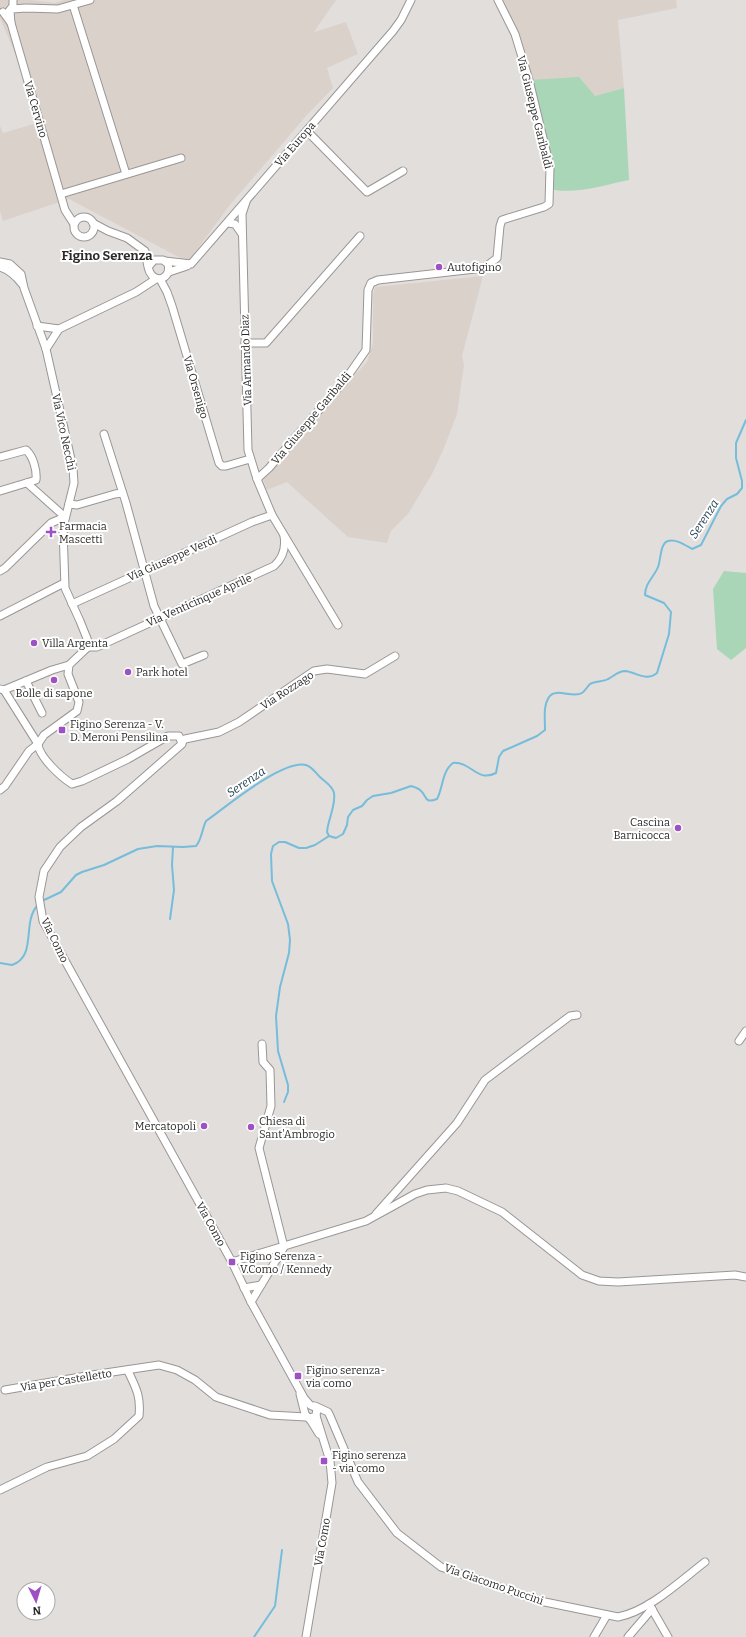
<svg xmlns="http://www.w3.org/2000/svg" width="746" height="1637" font-family="Bitter,serif">
<style>
.built{fill:#dbd1cb}
.green{fill:#a9d6b7}
.lines{fill:none;stroke-linecap:round;stroke-linejoin:round}
.stream{stroke:#75bdda;stroke-width:2}
.minor-casing{stroke:#9a9695;stroke-width:9}
.minor{stroke:#fff;stroke-width:7}
.poi-dot{fill:#9e51c2;stroke:#fff;stroke-width:1.5}
.labels{text-anchor:middle;stroke-width:4;stroke-linejoin:round;paint-order:stroke}
.street-label{font-size:11px;fill:#2c2b2a;stroke:#fff}
.poi-label{font-size:11px;fill:#2c2b2a;stroke:#fff;text-anchor:start}
.water-label{font-size:12px;font-style:italic;fill:#1b3c4a;stroke:#fff}
.quarter-label{font-size:13px;font-weight:bold;fill:#2c2b2a;stroke:#fff}
</style>
<rect width="100%" height="100%" fill="#e2dedc"/>
<!-- built -->
<g class="built">
<path d="M 0,0 L 32,0 L 54,3 L 64,0 L 336,0 L 314,32 L 346,22 L 358,54 L 327,68 L 333,88 L 306,116 L 229,206 L 188,262 L 69,199 L 3,221 L 0,211 L 0,126 L 3,133 L 44,121 L 0,18 Z"/>
<path d="M 498,0 L 676,0 L 677,8 L 618,20 L 624,88 L 595,96 L 529,80 L 515,34 Z"/>
<path d="M 483,276 L 462,356 L 464,365 L 457,414 L 444,448 L 432,474 L 408,514 L 391,531 L 387,543 L 348,537 L 287,482 L 267,490 L 262,476 L 367,362 L 373,343 L 373,296 L 375,287 Z"/>
</g>
<!-- green -->
<g class="green">
<path d="M 579,77 L 595,96 L 624,88 L 629,180 C 604,185 575,195 550,189 L 550,167 L 529,80 Z"/>
<path d="M 724,571 L 746,573 L 746,648 L 731,660 L 717,649 L 713,589 Z"/>
</g>
<g class="lines">
<!-- stream -->
<g class="stream">
<path d="M 42,901 L 61,892 L 76,875 L 82,872 L 104,865 L 138,849 L 157,846 L 183,847 L 196,846 C 202,839 202,829 206,821 C 226,807 283,759 306,765 C 312,767 316,773 320,777 C 325,782 332,785 334,793 C 336,806 328,819 327,832 L 329,836 L 336,838 L 343,834 L 347,825 L 348,817 L 353,810 L 362,806 L 367,800 L 373,796 L 391,793 L 411,786 C 414,787 418,788 420,790 C 428,796 423,804 437,799 C 443,788 442,771 453,763 C 471,761 477,783 496,773 L 499,757 L 503,751 L 537,736 L 545,730 C 545,718 543,706 549,697 C 556,687 573,699 582,693 C 585,691 587,687 590,684 C 595,681 603,682 608,679 C 614,676 618,671 625,671 C 636,672 646,682 657,673 L 669,634 L 671,612 L 664,603 L 645,595 C 645,583 654,577 658,567 C 661,560 660,543 668,541 C 677,539 685,545 692,549 L 701,545 L 721,506 L 727,499 L 737,494 L 742,488 L 742,481 L 736,458 L 736,443 L 746,420"/>
<path d="M 170,919 L 174,890 L 172,865 L 173,847"/>
<path d="M 0,963 L 12,965 C 37,957 22,923 37,906"/>
<path d="M 284,1102 L 288,1092 L 288,1085 L 278,1051 L 276,1016 L 280,987 L 289,953 L 290,940 L 288,924 L 272,881 L 271,854 L 273,846 L 279,842 L 285,842 L 299,848 L 306,848 L 315,845 L 329,836"/>
<path d="M 254,1637 L 275,1606 L 282,1550"/>
</g>
<!-- minor casing -->
<g class="minor-casing">
<g id="minor">
<path d="M 73,5 L 126,174"/>
<path d="M 12,9 L 26,8 L 58,9 L 90,0"/>
<path d="M 9,11 L 13,6 L 13,0"/>
<path d="M 3,12 L 11,23 L 10,11"/>
<path d="M 11,23 L 65,210 L 74,224"/>
<path d="M 307,131 L 367,192 L 403,171"/>
<path d="M 61,194 L 181,158"/>
<path d="M 246,202 L 242,214 L 248,450 L 257,479 L 272,515 L 338,625"/>
<circle cx="84" cy="227" r="10"/>
<path d="M 93,223 L 108,231 L 127,238 L 145,251 C 148,261 146,278 160,279 C 167,277 170,272 168,264 L 163,260 L 154,260 L 149,266"/>
<path d="M 228,223 L 235,224 L 242,234"/>
<path d="M 165,261 L 191,264 L 393,31 L 401,20 L 411,0"/>
<path d="M 0,262 L 10,264 L 21,274 L 24,288 L 46,349 L 73,468 L 74,483 L 63,528 L 65,588 L 80,621 L 88,641 L 88,647"/>
<path d="M 0,267 C 10,270 16,276 22,284"/>
<path d="M 169,272 L 187,266"/>
<path d="M 160,279 L 167,292 L 172,306 L 219,463 L 222,466 L 226,466 L 250,459"/>
<path d="M 37,326 L 59,329"/>
<path d="M 245,343 L 266,343 L 360,236"/>
<path d="M 46,349 L 59,329 L 136,292 L 156,279"/>
<path d="M 104,434 L 126,503 L 154,606 L 182,664 L 204,655"/>
<path d="M 0,457 L 26,450 C 33,456 37,470 36,480 L 0,491"/>
<path d="M 257,479 L 269,468 L 345,380 L 366,350 L 368,290 L 371,283 L 378,280 L 484,268 L 497,258 L 500,226 L 502,220 L 544,207 L 549,204 L 550,167 L 529,80 L 515,34 L 498,0"/>
<path d="M 69,504 L 77,505 L 115,494 L 122,493"/>
<path d="M 0,571 L 5,568 L 51,523 L 65,517 L 27,483"/>
<path d="M 72,604 L 252,522 L 272,515"/>
<path d="M 0,616 L 64,583"/>
<path d="M 88,647 L 97,647 L 274,566 C 283,558 286,548 284,536"/>
<path d="M 26,681 L 42,713"/>
<path d="M 0,689 L 4,690 L 52,670 L 69,665"/>
<path d="M 4,690 L 38,744 C 39,757 61,777 72,784 L 82,781 L 128,759 L 168,736 L 179,736 L 182,744 L 117,801 L 81,827 L 60,847 L 44,871 L 39,897 L 43,921 L 232,1262 L 251,1302 L 304,1398 L 310,1405 L 317,1408 L 316,1416 L 309,1418"/>
<path d="M 182,742 L 185,739 L 219,732 L 239,722 L 314,671 L 327,669 L 365,674 L 395,656"/>
<path d="M 0,790 L 5,786 L 29,751 L 38,744 L 44,735 L 77,711 L 79,702 L 68,674 L 69,665 L 88,647"/>
<path d="M 739,1041 L 746,1031"/>
<path d="M 376,1214 L 457,1123 L 485,1080 L 570,1016 L 577,1015"/>
<path d="M 232,1262 L 366,1221 L 415,1194 L 427,1190 L 446,1188 L 458,1191 L 502,1212 L 582,1275 L 599,1281 L 618,1282 L 735,1275 L 746,1277"/>
<path d="M 244,1288 L 261,1285"/>
<path d="M 251,1302 L 284,1247 L 259,1148 L 271,1106 L 270,1070 L 263,1062 L 262,1044"/>
<path d="M 5,1390 L 92,1375 L 159,1365 L 177,1370 L 195,1380 L 216,1397 L 270,1415 L 306,1417"/>
<path d="M 300,1394 L 305,1414 L 311,1421 L 319,1434"/>
<path d="M 315,1406 L 328,1412 L 330,1416 L 358,1482 L 397,1533 L 441,1567 L 540,1601 L 618,1617 C 649,1611 680,1581 705,1562"/>
<path d="M 0,1490 L 47,1467 L 87,1456 L 114,1439 L 139,1416 C 141,1396 136,1388 128,1371"/>
<path d="M 649,1604 L 668,1637"/>
<path d="M 306,1637 L 332,1483 L 330,1461 L 316,1416"/>
<path d="M 594,1637 L 607,1615"/>
<path d="M 628,1637 L 652,1609"/>
</g>
</g>
<!-- minor -->
<use href="#minor" class="minor"/>
</g>
<!-- markers -->
<g class="poi-dot">
<circle cx="439" cy="267" r="4"/>
<path d="M49 526h4v4h4v4h-4v4h-4v-4h-4v-4h4z"/>
<circle cx="34" cy="643" r="4"/>
<circle cx="128" cy="672" r="4"/>
<circle cx="54" cy="680" r="4"/>
<rect x="58" y="726" width="8" height="8" rx="2"/>
<circle cx="678" cy="828" r="4"/>
<circle cx="204" cy="1126" r="4"/>
<circle cx="251" cy="1127" r="4"/>
<rect x="228" y="1258" width="8" height="8" rx="2"/>
<rect x="294" y="1372" width="8" height="8" rx="2"/>
<rect x="320" y="1457" width="8" height="8" rx="2"/>
</g>
<g class="labels">
<!-- street labels -->
<g class="street-label">
<text transform="translate(36 109) rotate(74)" y="4">Via Cervino</text>
<text transform="translate(535 112) rotate(76)" y="4">Via Giuseppe Garibaldi</text>
<text transform="translate(295 144) rotate(-49)" y="4">Via Europa</text>
<text transform="translate(246 360) rotate(-92)" y="4">Via Armando Diaz</text>
<text transform="translate(196 387) rotate(74)" y="4">Via Orsenigo</text>
<text transform="translate(311 418) rotate(-50)" y="4">Via Giuseppe Garibaldi</text>
<text transform="translate(64 432) rotate(78)" y="4">Via Vico Necchi</text>
<text transform="translate(172 558) rotate(-24)" y="4">Via Giuseppe Verdi</text>
<text transform="translate(199 600) rotate(-24)" y="4">Via Venticinque Aprile</text>
<text transform="translate(287 690) rotate(-33)" y="4">Via Rozzago</text>
<text transform="translate(55 940) rotate(64)" y="4">Via Como</text>
<text transform="translate(211 1224) rotate(61)" y="4">Via Como</text>
<text transform="translate(66 1380) rotate(-9)" y="4">Via per Castelletto</text>
<text transform="translate(322 1542) rotate(-80)" y="4">Via Como</text>
<text transform="translate(494 1584) rotate(19)" y="4">Via Giacomo Puccini</text>
</g>
<!-- poi labels -->
<g class="poi-label">
<text x="447" y="271">Autofigino</text>
<text x="59" y="530">Farmacia<tspan x="59" dy="13">Mascetti</tspan></text>
<text x="42" y="647">Villa Argenta</text>
<text x="136" y="676">Park hotel</text>
<text x="54" y="697" text-anchor="middle">Bolle di sapone</text>
<text x="70" y="728">Figino Serenza - V.<tspan x="70" dy="13">D. Meroni Pensilina</tspan></text>
<text x="670" y="826" text-anchor="end">Cascina<tspan x="670" dy="13">Barnicocca</tspan></text>
<text x="259" y="1125">Chiesa di<tspan x="259" dy="13">Sant'Ambrogio</tspan></text>
<text x="196" y="1130" text-anchor="end">Mercatopoli</text>
<text x="240" y="1260">Figino Serenza -<tspan x="240" dy="13">V.Como / Kennedy</tspan></text>
<text x="306" y="1374">Figino serenza-<tspan x="306" dy="13">via como</tspan></text>
<text x="332" y="1459">Figino serenza<tspan x="332" dy="13">- via como</tspan></text>
</g>
<!-- water labels -->
<g class="water-label">
<text transform="translate(704 519) rotate(-57)" y="4">Serenza</text>
<text transform="translate(246 782) rotate(-34)" y="4">Serenza</text>
</g>
<!-- quarter labels -->
<g class="quarter-label">
<text x="107" y="260">Figino Serenza</text>
</g>
</g>
<!-- north arrow -->
<g transform="translate(36 1601) rotate(175)"><circle r="19" fill="#ffffff" stroke="#abaaaa"/>
<path d="M0-3L7 15L0 10L-7 15Z" fill="#9e51c2"/>
<text y="-6" font-size="11" font-weight="bold" text-anchor="middle" fill="#2c2b2a">N</text>
</g>
</svg>
